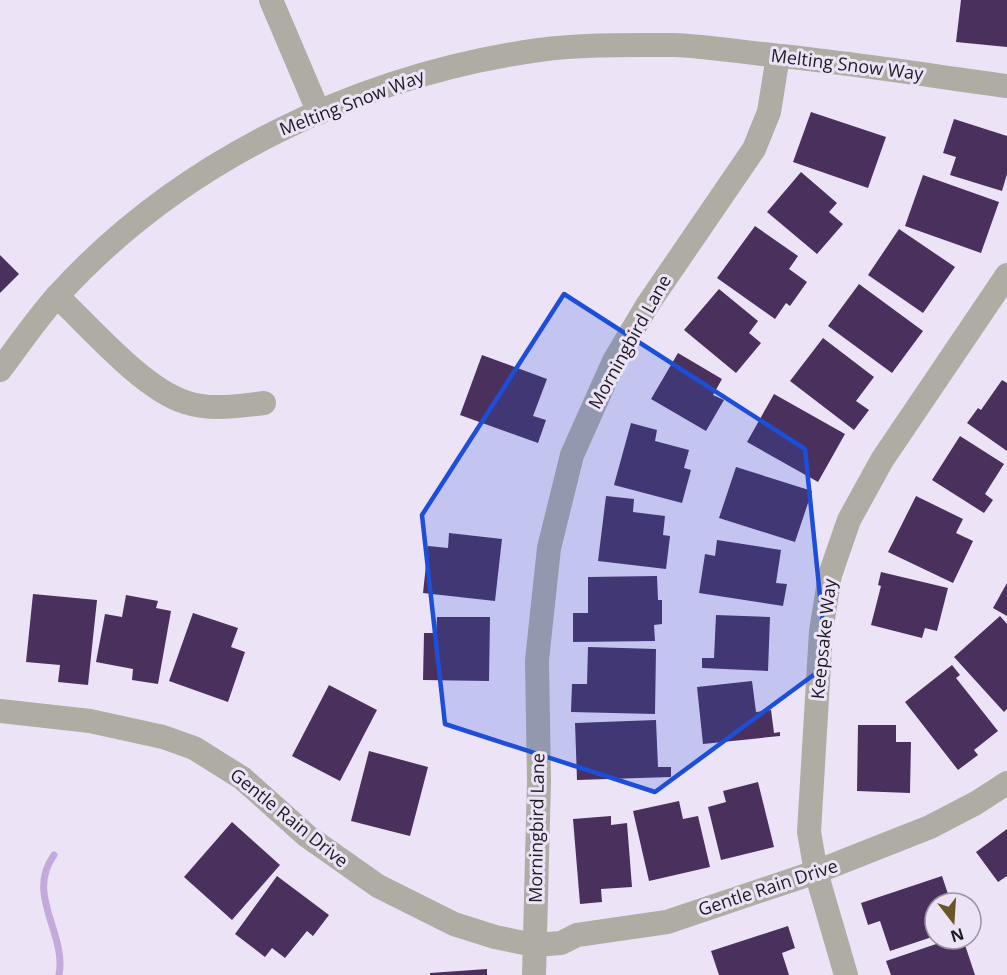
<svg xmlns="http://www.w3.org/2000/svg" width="1007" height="975" font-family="'Open Sans',sans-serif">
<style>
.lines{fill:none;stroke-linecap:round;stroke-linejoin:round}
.stream{stroke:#c4a9dc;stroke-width:7}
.building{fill:#4a315d}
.street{stroke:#afaca4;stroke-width:24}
.marked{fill:#1d4ed8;fill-opacity:0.2;stroke:#1d4ed8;stroke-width:4.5;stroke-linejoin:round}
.labels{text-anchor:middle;stroke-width:6;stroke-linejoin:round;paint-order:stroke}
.street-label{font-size:18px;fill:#1e1a21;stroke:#ede3f7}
</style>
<rect width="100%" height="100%" fill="#ede3f7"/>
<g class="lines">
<!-- stream -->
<path class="stream" d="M 54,855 C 25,895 67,933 59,975"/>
</g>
<!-- building -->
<g class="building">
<path d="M 961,0 L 1007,0 L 1007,47 L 956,42 Z"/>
<path d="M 811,112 L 886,137 L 868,188 L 793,162 Z"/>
<path d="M 954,119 L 1007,136 L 1007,174 L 1002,191 L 950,175 L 956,157 L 943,153 Z"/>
<path d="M 801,172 L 837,203 L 829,212 L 843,224 L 817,254 L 767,212 Z"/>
<path d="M 923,175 L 999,202 L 981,253 L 905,226 Z"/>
<path d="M 755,226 L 798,256 L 789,269 L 807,282 L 790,306 L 786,303 L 775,319 L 717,278 Z"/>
<path d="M 899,229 L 955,267 L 923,313 L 868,275 Z"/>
<path d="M 0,255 L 19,274 L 0,293 Z"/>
<path d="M 859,284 L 923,331 L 892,373 L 828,326 Z"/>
<path d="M 719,289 L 758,321 L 749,333 L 761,343 L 736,373 L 684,330 Z"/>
<path d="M 823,338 L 874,377 L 856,401 L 869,410 L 854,430 L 790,381 Z"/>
<path d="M 678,353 L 722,379 L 713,395 L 724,400 L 706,431 L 651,399 Z"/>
<path d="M 482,355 L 547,379 L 533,416 L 546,420 L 538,443 L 460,415 Z"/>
<path d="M 1002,380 L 1007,383 L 1007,451 L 967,423 L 978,408 L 981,410 Z"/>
<path d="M 774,394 L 845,434 L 818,482 L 747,442 Z"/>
<path d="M 631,423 L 657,430 L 655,441 L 689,450 L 684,468 L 691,470 L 682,503 L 614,485 Z"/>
<path d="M 960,436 L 1004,464 L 985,494 L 993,500 L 984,513 L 932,480 Z"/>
<path d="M 736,467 L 812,491 L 795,542 L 719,518 Z"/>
<path d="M 606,496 L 634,499 L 633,512 L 665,516 L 663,535 L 670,536 L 666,569 L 598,561 Z"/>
<path d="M 916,496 L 963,519 L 956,533 L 973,541 L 953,583 L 888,552 Z"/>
<path d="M 449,533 L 502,539 L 495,601 L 423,593 L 428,546 L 448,548 Z"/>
<path d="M 717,540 L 781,550 L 776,583 L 787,584 L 783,606 L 699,593 L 705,554 L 715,556 Z"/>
<path d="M 881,572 L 948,588 L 937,631 L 925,628 L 922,638 L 871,625 L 881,586 L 878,585 Z"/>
<path d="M 657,576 L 658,600 L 662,600 L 662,624 L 654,625 L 655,641 L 573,642 L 573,613 L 588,613 L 588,577 Z"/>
<path d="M 1007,583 L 1007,616 L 993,608 Z"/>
<path d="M 33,594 L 97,600 L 88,685 L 58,682 L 60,665 L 26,662 Z"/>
<path d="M 126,595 L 158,601 L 156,608 L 171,611 L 158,684 L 132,680 L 133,669 L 96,662 L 105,614 L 122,617 Z"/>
<path d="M 193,613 L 238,628 L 231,647 L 245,652 L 228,702 L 169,681 Z"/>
<path d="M 716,615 L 770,617 L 768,671 L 702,668 L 702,658 L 714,658 Z"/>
<path d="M 1000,616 L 1007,624 L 1007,709 L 1004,712 L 954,657 Z"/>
<path d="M 437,617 L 490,617 L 489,681 L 423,680 L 424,633 L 436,633 Z"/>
<path d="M 588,647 L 656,649 L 655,714 L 571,712 L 572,684 L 587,684 Z"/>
<path d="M 952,665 L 960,675 L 956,678 L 998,731 L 974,750 L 978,755 L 958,770 L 905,702 Z"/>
<path d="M 752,681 L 756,712 L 771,710 L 774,733 L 780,732 L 780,736 L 703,744 L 697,687 Z"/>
<path d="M 329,685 L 377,710 L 340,781 L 292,756 Z"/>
<path d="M 656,720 L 658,767 L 671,767 L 671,777 L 577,780 L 575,723 Z"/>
<path d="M 858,725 L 896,725 L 896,742 L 911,742 L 910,793 L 857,791 Z"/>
<path d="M 369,751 L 428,767 L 410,836 L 351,821 Z"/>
<path d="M 758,782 L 774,847 L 721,860 L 708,807 L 726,802 L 723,791 Z"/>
<path d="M 679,801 L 683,819 L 698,816 L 710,867 L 649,881 L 633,811 Z"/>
<path d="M 611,816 L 611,825 L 627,823 L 632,887 L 601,889 L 602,902 L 580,904 L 573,819 Z"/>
<path d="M 232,822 L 280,865 L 232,920 L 184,877 Z"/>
<path d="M 1007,829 L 1007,876 L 998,882 L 976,852 Z"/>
<path d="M 277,876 L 329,915 L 313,936 L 307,931 L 285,958 L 272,948 L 265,957 L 235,934 Z"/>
<path d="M 942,876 L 951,903 L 935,903 L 935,936 L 890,951 L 880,921 L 868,925 L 861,903 Z"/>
<path d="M 788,926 L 795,948 L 782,953 L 789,975 L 719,975 L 711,951 Z"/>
<path d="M 951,939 L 963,939 L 975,975 L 891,975 L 886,961 Z"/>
<path d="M 487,969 L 487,975 L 430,975 L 430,973 Z"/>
</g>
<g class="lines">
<!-- street -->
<g class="street">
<path d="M 271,0 L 319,113"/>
<path d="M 57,296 C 90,327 143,389 185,402 C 210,411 238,406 264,403"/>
<path d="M 0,370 C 19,345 37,318 58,295 C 181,160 360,75 539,50 C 583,44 629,45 673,45 C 703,46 733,51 762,54 C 844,62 926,75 1007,86"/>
<path d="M 0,711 L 90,721 L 163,737 L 194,748 L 242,778 L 307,836 L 378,886 L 454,924 L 495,937 L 534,945 L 561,943 L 577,935 L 667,922 L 816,872 L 930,827 L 976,803 L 1007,783"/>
<path d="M 534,975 L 539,781 L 537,660 L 549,548 L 572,455 L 614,361 L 648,304 L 754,149 L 769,112 L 778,56"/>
<path d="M 846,975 L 816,872 L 809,832 L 821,631 L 830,575 L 849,520 L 882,460 L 1007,275"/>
</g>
</g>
<!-- marked area -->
<path class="marked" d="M 564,294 L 805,449 L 827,665 L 655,792 L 445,724 L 422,515 Z"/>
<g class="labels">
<!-- street labels -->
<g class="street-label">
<text transform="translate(847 65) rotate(7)" y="6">Melting Snow Way</text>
<text transform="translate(352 103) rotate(-21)" y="6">Melting Snow Way</text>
<text transform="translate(630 342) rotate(-61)" y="6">Morningbird Lane</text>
<text transform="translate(824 639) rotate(-84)" y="6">Keepsake Way</text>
<text transform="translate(289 818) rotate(39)" y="6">Gentle Rain Drive</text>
<text transform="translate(537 828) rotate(-89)" y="6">Morningbird Lane</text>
<text transform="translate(768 888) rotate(-18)" y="6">Gentle Rain Drive</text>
</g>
</g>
<!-- north arrow -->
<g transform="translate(953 921) rotate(163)"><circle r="28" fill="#ede3f7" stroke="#9a93a1" stroke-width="1.5"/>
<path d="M0-4.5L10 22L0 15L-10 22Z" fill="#695826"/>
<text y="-9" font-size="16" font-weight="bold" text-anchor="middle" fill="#1e1a21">N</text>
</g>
</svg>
